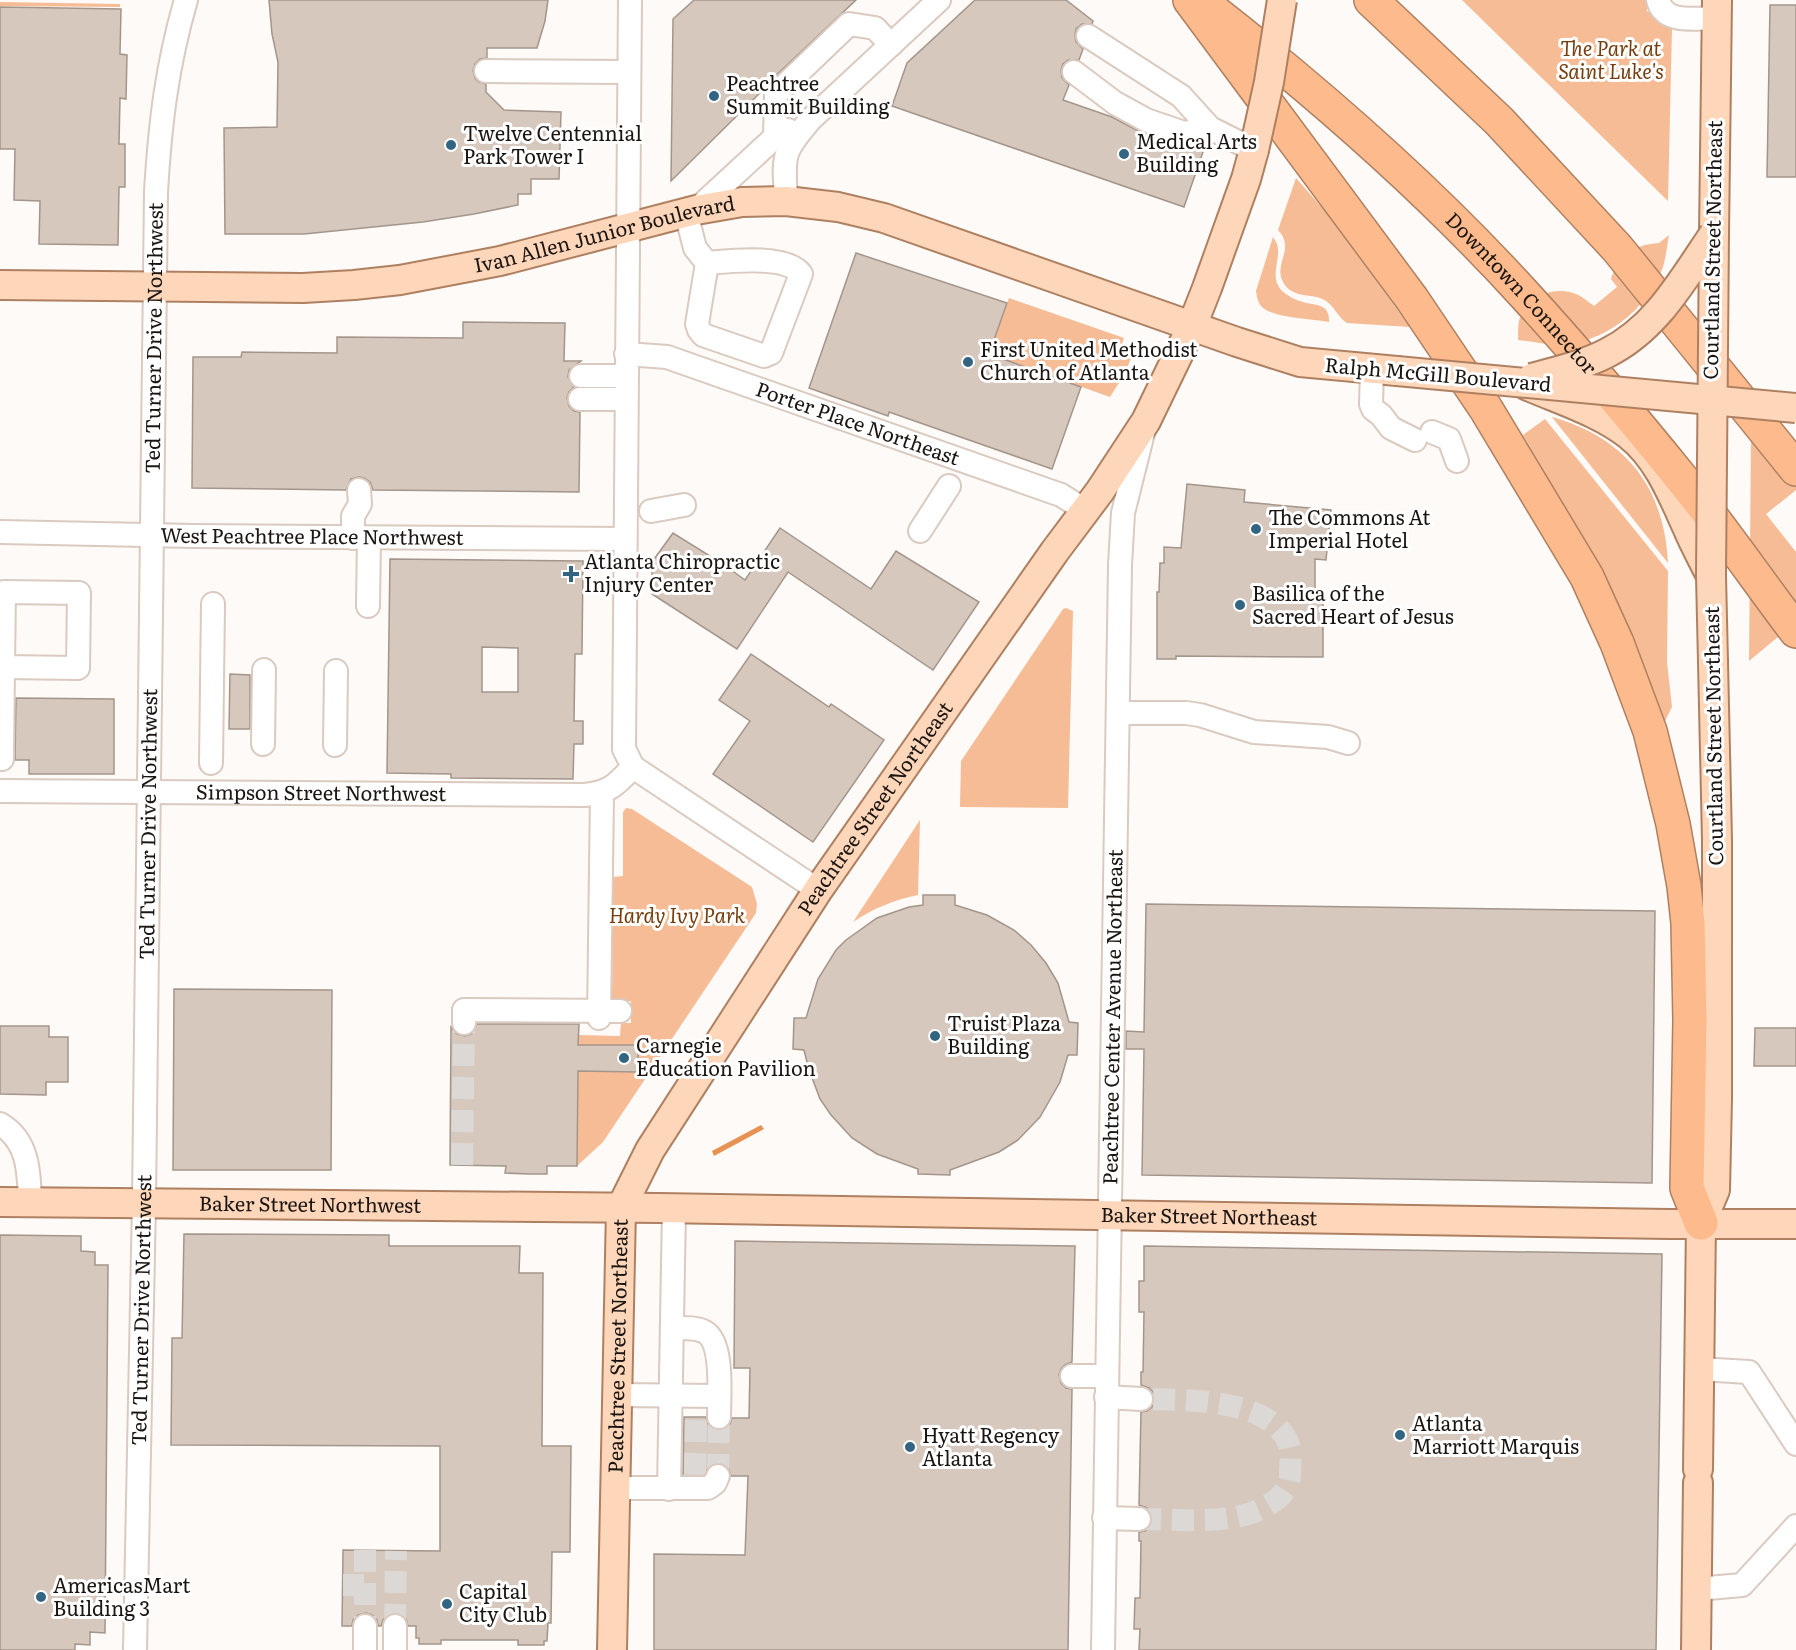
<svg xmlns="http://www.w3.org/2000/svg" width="1796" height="1650" font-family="Literata,serif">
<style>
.green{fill:#f6bc95}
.water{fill:#e79253}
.building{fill:#d7c8be;stroke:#a4958b;stroke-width:1.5;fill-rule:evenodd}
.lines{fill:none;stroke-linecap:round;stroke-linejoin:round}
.minor-tunnel{stroke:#dbd8d5;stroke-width:22;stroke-dasharray:22 11;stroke-linecap:butt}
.minor-casing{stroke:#dacac0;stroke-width:26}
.major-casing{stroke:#ae8061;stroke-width:32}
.highway-casing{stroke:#ae8061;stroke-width:36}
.minor{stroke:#fff;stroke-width:22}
.major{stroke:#fed6ba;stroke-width:28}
.highway{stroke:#fdba8c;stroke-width:33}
.major-bridge-casing{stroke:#ae8061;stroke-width:32;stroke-linecap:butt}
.major-bridge{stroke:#fed6ba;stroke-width:28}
.poi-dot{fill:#326582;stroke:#fff;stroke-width:2}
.labels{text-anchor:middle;stroke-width:6;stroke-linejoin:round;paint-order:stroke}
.park-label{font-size:20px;font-style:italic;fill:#763e0e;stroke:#fff}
.poi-label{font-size:20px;fill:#1b1512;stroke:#fff;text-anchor:start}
.street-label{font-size:20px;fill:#1b1512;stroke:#fff}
</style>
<rect width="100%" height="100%" fill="#fdfaf7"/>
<!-- green -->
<g class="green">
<path d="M 1462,0 L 1647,0 L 1647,11 L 1672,27 L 1668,201 Z"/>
<path d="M 0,2 L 120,4 L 120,7 L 0,6 Z"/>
<path d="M 1296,178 L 1325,211 L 1410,327 L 1347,323 C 1336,316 1334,303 1320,298 C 1307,294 1291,297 1283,282 C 1273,263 1296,249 1278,230 Z"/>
<path d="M 1669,235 C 1667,246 1666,257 1663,267 C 1647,311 1602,345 1555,345 C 1543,344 1530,341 1518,340 C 1518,334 1518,326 1519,321 C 1526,298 1551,286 1573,293 C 1581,295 1587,301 1594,306 L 1617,287 L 1611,279 C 1618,256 1635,244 1659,243 Z"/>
<path d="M 1273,237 C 1287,254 1266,274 1282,291 C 1288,296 1295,300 1303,302 C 1316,306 1330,303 1329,322 C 1312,319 1276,318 1263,308 C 1258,304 1257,297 1256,291 Z"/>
<path d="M 1009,298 L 1124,338 L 1119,354 L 1131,358 L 1125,373 L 1110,397 L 989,354 Z"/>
<path d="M 1552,417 C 1626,438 1664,487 1668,563 Z"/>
<path d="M 1545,419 L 1668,571 L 1667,662 L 1672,707 L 1662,727 L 1641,662 L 1608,583 L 1523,435 Z"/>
<path d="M 1751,438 L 1796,442 L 1796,490 L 1766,514 L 1796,552 L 1796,622 L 1749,661 Z"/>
<path d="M 1066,608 L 1073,611 L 1068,808 L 960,807 L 961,761 L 1063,609 Z"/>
<path d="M 626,808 L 632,809 L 752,887 L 757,904 L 756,913 L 603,1142 L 577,1166 L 578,1035 L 620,1036 L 621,1023 L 631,1023 L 631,1001 L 612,1001 L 613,877 L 623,876 L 623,812 Z"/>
<path d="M 920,820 L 918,895 C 894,900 874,908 853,922 Z"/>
</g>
<!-- water -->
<path class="water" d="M 761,1125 L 764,1129 L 714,1156 L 712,1151 Z"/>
<!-- building -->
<g class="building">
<path d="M 269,0 L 548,0 L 545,21 L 537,48 L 487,48 L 487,58 L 480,59 L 475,64 L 473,71 L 475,78 L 479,82 L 486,84 L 486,92 L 504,110 L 561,112 L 559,179 L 531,179 L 531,194 L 518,194 L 518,205 L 474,214 L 423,222 L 304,234 L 225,234 L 224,128 L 277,127 L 278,62 L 272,34 Z"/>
<path d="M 694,0 L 856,0 L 767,84 L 764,89 L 671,181 L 673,19 Z"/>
<path d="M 975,0 L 1066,0 L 1093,21 L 1092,24 L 1082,24 L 1076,29 L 1075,35 L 1076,42 L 1083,49 L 1079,60 L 1068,60 L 1063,64 L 1061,70 L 1062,78 L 1069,85 L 1063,100 L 1112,117 L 1142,133 L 1180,146 L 1194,145 L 1204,149 L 1184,207 L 892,106 L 907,63 Z"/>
<path d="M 1770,5 L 1796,5 L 1796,177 L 1767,177 Z"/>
<path d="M 0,7 L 121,9 L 120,54 L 127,55 L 126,99 L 120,98 L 119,144 L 125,144 L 125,187 L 119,187 L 118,245 L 39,244 L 40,201 L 14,200 L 15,149 L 0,149 Z"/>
<path d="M 856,253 L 1007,303 L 989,354 L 1081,387 L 1052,469 L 889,412 L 888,416 L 809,388 Z"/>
<path d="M 463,322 L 565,323 L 564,361 L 581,361 L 569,370 L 568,377 L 574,387 L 569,392 L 567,398 L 569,406 L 574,411 L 580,412 L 579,492 L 373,490 L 370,482 L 364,478 L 359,477 L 351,479 L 346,490 L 192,488 L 193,357 L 241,357 L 242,352 L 337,353 L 337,337 L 463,338 Z"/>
<path d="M 1187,484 L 1245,490 L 1244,502 L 1331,510 L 1326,560 L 1315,559 L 1315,598 L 1323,598 L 1323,657 L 1176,656 L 1176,659 L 1157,659 L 1157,592 L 1159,592 L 1160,563 L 1164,563 L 1164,547 L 1181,548 Z"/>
<path d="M 780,528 L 871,589 L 896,551 L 979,602 L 933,670 L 788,572 L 737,649 L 652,594 L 652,562 L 673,533 L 723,564 L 745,580 Z"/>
<path d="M 390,559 L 583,561 L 582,654 L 575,654 L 574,721 L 583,721 L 583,744 L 574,744 L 573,779 L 451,778 L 451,774 L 387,773 ZM 482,647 L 518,648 L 518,692 L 482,692 Z"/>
<path d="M 751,654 L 829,707 L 831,704 L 884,740 L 813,842 L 713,774 L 750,721 L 719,700 Z"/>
<path d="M 230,674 L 250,675 L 250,729 L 229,729 Z"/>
<path d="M 16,698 L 114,699 L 114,774 L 29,774 L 29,760 L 15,760 Z"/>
<path d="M 923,895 L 955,895 L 955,905 L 987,915 L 1014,930 L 1031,945 L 1046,963 L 1058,983 L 1069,1022 L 1078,1023 L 1077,1055 L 1068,1055 L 1060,1082 L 1040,1117 L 1018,1140 L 999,1152 L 950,1170 L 950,1175 L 918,1174 L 918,1169 L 877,1154 L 852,1138 L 831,1115 L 820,1099 L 809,1070 L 804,1050 L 793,1049 L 794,1018 L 806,1018 L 818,979 L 836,950 L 846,940 L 877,918 L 909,907 L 923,905 Z"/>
<path d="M 1146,904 L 1655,911 L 1652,1183 L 1142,1175 L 1144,1049 L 1126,1049 L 1126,1031 L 1144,1032 Z"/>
<path d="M 174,989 L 332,990 L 331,1170 L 173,1170 Z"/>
<path d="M 477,1024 L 579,1024 L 578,1045 L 638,1045 L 638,1072 L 578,1071 L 577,1166 L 547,1166 L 547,1174 L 529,1174 L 505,1173 L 506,1166 L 450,1165 L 451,1027 L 457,1034 L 465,1036 L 471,1034 Z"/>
<path d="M 0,1026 L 49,1026 L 49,1037 L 68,1037 L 68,1082 L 46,1082 L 46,1095 L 0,1094 Z"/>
<path d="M 1755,1028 L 1796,1028 L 1796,1066 L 1754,1066 Z"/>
<path d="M 184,1234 L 389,1235 L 389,1246 L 520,1246 L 519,1273 L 543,1273 L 542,1446 L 571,1446 L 570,1552 L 552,1552 L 551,1623 L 548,1623 L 547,1641 L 544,1641 L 544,1645 L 518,1645 L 518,1640 L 441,1640 L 441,1644 L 419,1644 L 419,1638 L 416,1638 L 416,1626 L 408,1626 L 406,1619 L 402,1615 L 396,1613 L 388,1615 L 383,1620 L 381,1626 L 378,1626 L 377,1620 L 372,1615 L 366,1613 L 358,1615 L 353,1620 L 352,1626 L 342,1626 L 343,1550 L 440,1551 L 440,1446 L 171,1445 L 172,1338 L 182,1338 Z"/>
<path d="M 0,1235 L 81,1236 L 81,1251 L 95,1252 L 95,1265 L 108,1265 L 105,1633 L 90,1632 L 90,1645 L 75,1644 L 75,1650 L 0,1650 Z"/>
<path d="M 735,1241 L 1075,1246 L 1072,1362 L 1065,1365 L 1061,1369 L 1059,1375 L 1061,1383 L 1066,1388 L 1072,1389 L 1068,1650 L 654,1650 L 654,1554 L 745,1555 L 748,1476 L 731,1476 L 728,1467 L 723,1463 L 717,1463 L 710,1466 L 704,1474 L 683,1474 L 684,1417 L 706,1417 L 708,1424 L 712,1428 L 718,1430 L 726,1428 L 730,1424 L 732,1418 L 749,1418 L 750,1368 L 734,1368 Z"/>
<path d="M 1144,1246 L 1662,1254 L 1656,1650 L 1139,1650 L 1140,1629 L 1134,1629 L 1135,1598 L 1140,1598 L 1141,1541 L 1139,1541 L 1139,1532 L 1145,1531 L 1150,1527 L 1152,1519 L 1151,1512 L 1147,1508 L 1139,1505 L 1141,1412 L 1147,1411 L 1152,1407 L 1154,1399 L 1153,1392 L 1149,1388 L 1141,1385 L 1141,1372 L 1143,1372 L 1144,1312 L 1139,1312 L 1139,1281 L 1144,1281 Z"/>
</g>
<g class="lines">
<!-- minor-tunnel -->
<g class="minor-tunnel">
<path d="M 462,1165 L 464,1023"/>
<path d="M 695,1475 L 696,1417"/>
<path d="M 718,1476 L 719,1417"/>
<path d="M 1139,1519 C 1172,1519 1216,1524 1248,1514 C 1267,1508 1291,1495 1290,1473 C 1290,1465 1292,1453 1289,1445 C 1272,1397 1182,1400 1141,1399"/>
<path d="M 365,1550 L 365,1626"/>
<path d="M 343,1585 L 364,1585"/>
<path d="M 395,1626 L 396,1551"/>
</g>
<!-- minor casing -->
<g class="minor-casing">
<g id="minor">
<path d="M 630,0 L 624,749 L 633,767 L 818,890"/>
<path d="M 1658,0 C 1664,25 1697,18 1716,18"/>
<path d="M 1088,36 L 1181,96 L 1210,128 L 1254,150"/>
<path d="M 486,71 L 629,72"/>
<path d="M 1074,72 L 1115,103 L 1146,120 L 1184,133 L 1210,128"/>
<path d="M 775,137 L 776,94 L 849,24 L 875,28 L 891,45"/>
<path d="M 786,201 C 786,186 782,165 788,151 C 793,139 803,129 811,119 L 939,0"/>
<path d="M 696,210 L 775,137 L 788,130"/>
<path d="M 686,213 L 695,248 L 707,263 L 697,324 L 699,330 L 703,335 L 764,356 L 771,353 L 801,274 C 786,254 730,261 707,263"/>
<path id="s1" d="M 626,354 L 667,357 L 1061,495 L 1085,510"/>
<path d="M 1372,369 L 1371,404 L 1373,409 L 1381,415 L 1391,428 L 1415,440"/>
<path d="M 581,376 L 626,376"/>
<path d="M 580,399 L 626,399"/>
<path d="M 1432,432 L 1449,439 L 1457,461"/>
<path d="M 651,511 L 684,505"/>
<path d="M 920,531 L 949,486"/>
<path id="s2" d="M 0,532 L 195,536 L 625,539"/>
<path d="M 353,538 L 353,516 L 360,504 L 359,490"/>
<path d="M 4,592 L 79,593 L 78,668 L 3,667 Z"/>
<path d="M 368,606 L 369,538"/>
<path d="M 1118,713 L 1186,713 L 1200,715 L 1254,732 L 1328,737 L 1348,743"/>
<path d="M 263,744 L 264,670"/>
<path d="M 335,745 L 336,671"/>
<path d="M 0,759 L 2,759 L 3,667"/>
<path d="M 211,763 L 213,604"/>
<path id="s3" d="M 0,791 L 585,795 C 610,792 616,785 633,767"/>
<path d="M 599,1018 L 602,793"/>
<path d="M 464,1023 L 464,1010 L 620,1011"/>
<path d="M 0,1124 C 29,1141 29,1173 30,1202"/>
<path d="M 672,1328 C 682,1328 696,1327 705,1332 C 724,1343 719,1397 719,1417"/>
<path d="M 1699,1369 L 1749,1372 L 1796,1444"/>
<path d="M 1072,1376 L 1106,1376"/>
<path d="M 617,1395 L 719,1396"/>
<path d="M 1106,1397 L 1141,1399"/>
<path d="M 616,1488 L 708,1488 L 715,1483 L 718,1476"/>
<path d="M 669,1489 L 674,1208"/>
<path d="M 1104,1518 L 1139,1519"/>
<path d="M 1697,1589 L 1742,1585 L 1796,1526"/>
<path id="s4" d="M 135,1650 L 144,1202 L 156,192 C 160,124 167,65 186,0"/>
<path d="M 365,1650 L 365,1626"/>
<path d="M 395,1650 L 395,1626"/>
<path id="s5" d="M 1103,1650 L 1120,565 L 1123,513 L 1143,433"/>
</g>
</g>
<!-- major casing -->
<g class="major-casing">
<g id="major">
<path d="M 1714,234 L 1717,0"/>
<path id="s6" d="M 0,285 L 303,288 L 354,285 L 400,280 L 500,261 L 696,210 L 742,202 L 786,201 L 838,207 L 884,218 L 1237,342 L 1300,362 L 1397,371"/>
<path d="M 1526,385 C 1560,400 1600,412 1629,435 C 1658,458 1672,494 1687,527 C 1694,544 1703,560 1711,576"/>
<path id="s7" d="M 0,1202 L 659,1208 L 1669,1224 L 1796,1224"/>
<path d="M 1698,1469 L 1701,1223 L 1715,1190 L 1717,1098 L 1717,840 L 1713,662"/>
<path id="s8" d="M 612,1650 L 621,1208 L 650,1150 L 818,890 L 1055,551 L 1100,491 L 1146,421 L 1192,326 L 1207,288 L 1246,179 L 1254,150"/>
<path d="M 1696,1650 L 1698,1483"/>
</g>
</g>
<!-- highway casing -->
<g class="highway-casing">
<g id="highway">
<path d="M 1190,0 L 1412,299 L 1486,409 L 1587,577 L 1617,643 L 1650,731 L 1673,824 L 1684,886 L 1688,923 L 1690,1020 L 1687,1188 L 1701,1223"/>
<path d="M 1371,0 L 1499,121 L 1617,248 L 1796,469"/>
<path id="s9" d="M 1212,10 C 1322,96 1429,190 1523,293 C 1578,353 1631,416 1682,479 C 1722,528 1758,581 1796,631"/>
</g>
</g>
<!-- minor -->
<use href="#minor" class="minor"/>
<!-- major -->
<use href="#major" class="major"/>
<!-- highway -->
<use href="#highway" class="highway"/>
<!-- major-bridge casing -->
<g class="major-bridge-casing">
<g id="major-bridge">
<path d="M 1254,150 L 1269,82 L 1282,0"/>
<path d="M 1397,371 L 1796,408"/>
<path d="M 1532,378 C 1557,371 1584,365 1607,353 C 1657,328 1683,279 1714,234"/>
<path d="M 1713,662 L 1711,576 L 1714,234"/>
</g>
</g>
<!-- major-bridge -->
<use href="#major-bridge" class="major-bridge"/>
</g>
<!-- markers -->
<g class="poi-dot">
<circle cx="714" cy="96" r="6"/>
<circle cx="451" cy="145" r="6"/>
<circle cx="1124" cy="154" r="6"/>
<circle cx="968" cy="362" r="6"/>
<circle cx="1256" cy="529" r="6"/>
<path d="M568 565h6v6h6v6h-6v6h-6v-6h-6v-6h6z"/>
<circle cx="1240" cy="605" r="6"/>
<circle cx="935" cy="1036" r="6"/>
<circle cx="624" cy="1058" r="6"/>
<circle cx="1400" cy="1435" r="6"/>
<circle cx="910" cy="1447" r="6"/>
<circle cx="41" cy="1597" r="6"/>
<circle cx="447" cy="1604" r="6"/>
</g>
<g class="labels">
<!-- park labels -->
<g class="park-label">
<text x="1611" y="56">The Park at<tspan x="1611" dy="23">Saint Luke's</tspan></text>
<text x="677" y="923">Hardy Ivy Park</text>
</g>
<!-- poi labels -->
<g class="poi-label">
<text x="726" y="91">Peachtree<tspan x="726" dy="23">Summit Building</tspan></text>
<text x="463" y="141">Twelve Centennial<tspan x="463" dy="23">Park Tower I</tspan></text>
<text x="1136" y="149">Medical Arts<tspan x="1136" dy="23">Building</tspan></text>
<text x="980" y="357">First United Methodist<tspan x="980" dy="23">Church of Atlanta</tspan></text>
<text x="1268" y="525">The Commons At<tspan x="1268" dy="23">Imperial Hotel</tspan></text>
<text x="584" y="569">Atlanta Chiropractic<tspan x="584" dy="23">Injury Center</tspan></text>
<text x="1252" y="601">Basilica of the<tspan x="1252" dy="23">Sacred Heart of Jesus</tspan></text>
<text x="947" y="1031">Truist Plaza<tspan x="947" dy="23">Building</tspan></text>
<text x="636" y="1053">Carnegie<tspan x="636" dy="23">Education Pavilion</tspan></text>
<text x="1412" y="1431">Atlanta<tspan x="1412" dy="23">Marriott Marquis</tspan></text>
<text x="922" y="1443">Hyatt Regency<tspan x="922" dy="23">Atlanta</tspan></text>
<text x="53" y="1593">AmericasMart<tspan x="53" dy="23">Building 3</tspan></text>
<text x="459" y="1599">Capital<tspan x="459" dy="23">City Club</tspan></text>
</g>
<!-- street labels -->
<g class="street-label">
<text dy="7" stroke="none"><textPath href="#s6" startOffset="610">Ivan Allen Junior Boulevard</textPath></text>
<text transform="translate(1713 250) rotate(-89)" y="7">Courtland Street Northeast</text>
<text dy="7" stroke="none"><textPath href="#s9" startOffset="420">Downtown Connector</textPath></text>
<text dy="7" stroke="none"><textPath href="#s4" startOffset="1312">Ted Turner Drive Northwest</textPath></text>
<text transform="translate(1438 375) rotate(5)" y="7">Ralph McGill Boulevard</text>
<text dy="7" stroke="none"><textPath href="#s1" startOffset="243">Porter Place Northeast</textPath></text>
<text dy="7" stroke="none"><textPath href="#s2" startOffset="312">West Peachtree Place Northwest</textPath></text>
<text transform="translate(1714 736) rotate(-91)" y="7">Courtland Street Northeast</text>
<text dy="7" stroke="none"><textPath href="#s3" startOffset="321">Simpson Street Northwest</textPath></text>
<text dy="7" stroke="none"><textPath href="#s8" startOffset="916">Peachtree Street Northeast</textPath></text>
<text dy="7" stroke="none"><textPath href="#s4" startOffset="826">Ted Turner Drive Northwest</textPath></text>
<text dy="7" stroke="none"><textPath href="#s5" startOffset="633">Peachtree Center Avenue Northeast</textPath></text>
<text dy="7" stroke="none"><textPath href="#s7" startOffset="310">Baker Street Northwest</textPath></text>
<text dy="7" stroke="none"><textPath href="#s7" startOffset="1209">Baker Street Northeast</textPath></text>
<text dy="7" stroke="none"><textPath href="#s4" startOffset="340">Ted Turner Drive Northwest</textPath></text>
<text dy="7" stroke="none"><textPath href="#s8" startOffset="304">Peachtree Street Northeast</textPath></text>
</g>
</g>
</svg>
